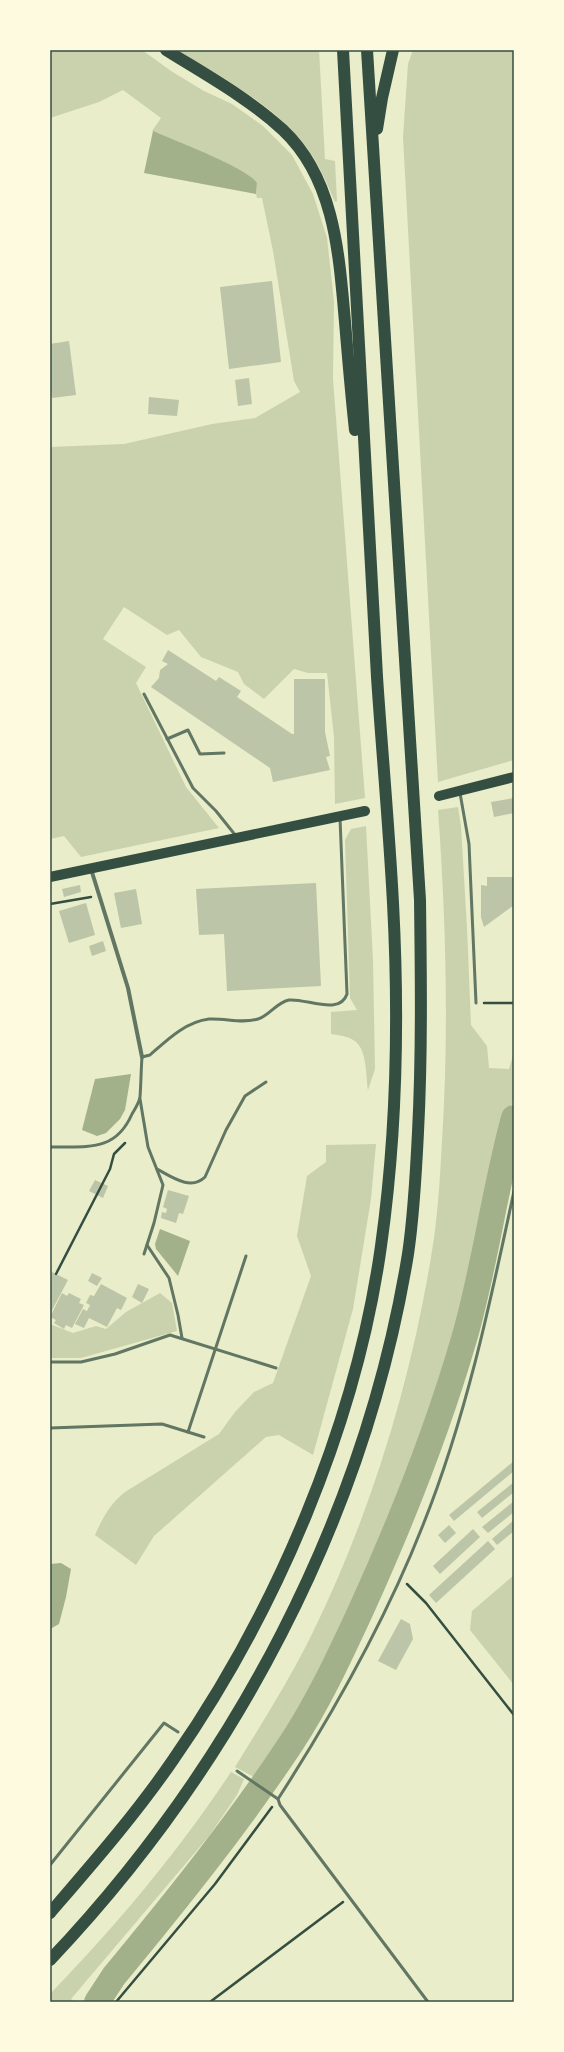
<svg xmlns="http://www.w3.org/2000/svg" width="564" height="2052" font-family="Spectral,serif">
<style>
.green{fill:#cad2ad}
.water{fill:#a3b18a}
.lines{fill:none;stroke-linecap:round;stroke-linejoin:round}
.river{stroke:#a3b18a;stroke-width:26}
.building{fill:#bcc5a7}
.path{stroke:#344e41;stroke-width:2.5}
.service{stroke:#617663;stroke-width:3}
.minor{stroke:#617663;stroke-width:4}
.primary{stroke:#344e41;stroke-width:10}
.motorway{stroke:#344e41;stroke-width:12}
.neatline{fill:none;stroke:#344e41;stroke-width:1.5}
</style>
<rect width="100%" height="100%" fill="#e9edc9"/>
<!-- green -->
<g class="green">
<path d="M 50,50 L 142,50 L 171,71 L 204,91 L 232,104 L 263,126 L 292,155 L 313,194 L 327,238 L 334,302 L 333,379 L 365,798 L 335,804 L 334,737 L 327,673 L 308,673 L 294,669 L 264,699 L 244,684 L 238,672 L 201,657 L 179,630 L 167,635 L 124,607 L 103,639 L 146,667 L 136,683 L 186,787 L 219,828 L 81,857 L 64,836 L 50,839 L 50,447 L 124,444 L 212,424 L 255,418 L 300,392 L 294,381 L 273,251 L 262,198 L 257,198 L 256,194 L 257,183 L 235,168 L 152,131 L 161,118 L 123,90 L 99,102 L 50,118 Z"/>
<path d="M 177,50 L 319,50 L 325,159 L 335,161 L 337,201 L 335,202 C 327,184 319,164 307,148 C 274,104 222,78 177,50 Z"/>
<path d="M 413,50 L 514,50 L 514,760 L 438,782 L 403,137 L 408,64 Z"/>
<path d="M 458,807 L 461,826 L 467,928 L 471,1025 L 487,1046 L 489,1068 L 509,1069 L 514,1052 L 514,1097 L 497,1152 L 489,1211 L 449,1369 L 413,1472 L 386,1538 L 319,1682 L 260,1780 L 235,1767 C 262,1723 290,1679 313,1632 C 371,1513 411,1382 432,1251 C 438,1215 440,1177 442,1141 C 449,1031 446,920 438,810 Z"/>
<path d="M 366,826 L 373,960 L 375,1069 L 368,1090 C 366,1077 367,1055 358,1044 C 353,1037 339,1035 331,1034 L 331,1012 L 357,1010 L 350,998 L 345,840 L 351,829 Z"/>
<path d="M 376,1144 L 371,1199 L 353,1309 L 313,1455 L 279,1435 L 266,1437 L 154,1536 L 136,1565 L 95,1535 C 103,1517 110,1504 125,1492 L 219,1434 L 235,1412 L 254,1392 L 273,1383 L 311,1276 L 297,1236 L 307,1176 L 326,1162 L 326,1145 Z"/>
<path d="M 160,1293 L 172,1303 L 177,1331 L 81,1358 L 50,1358 L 50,1324 L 73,1333 L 96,1326 L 106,1329 L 126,1312 Z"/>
<path d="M 514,1575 L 514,1685 L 470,1630 L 472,1611 Z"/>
<path d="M 231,1772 L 244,1779 L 237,1795 L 209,1836 L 71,1999 L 76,2002 L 50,2002 L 50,1994 C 116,1926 179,1851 231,1772 Z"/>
</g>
<!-- water -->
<g class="water">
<path d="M 153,131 C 173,140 248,168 257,183 L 256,194 L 144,173 Z"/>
<path d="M 131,1074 L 125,1110 L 120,1119 L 106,1133 L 97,1136 L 82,1130 L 95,1079 Z"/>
<path d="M 160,1229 L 190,1241 L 178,1276 L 156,1249 L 155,1244 Z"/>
<path d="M 61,1563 L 71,1569 L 66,1597 L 59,1624 L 50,1629 L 50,1564 Z"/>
</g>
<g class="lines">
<!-- river -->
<path class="river" d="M 97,2002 L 114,1976 C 176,1901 238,1824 292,1742 C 319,1701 340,1655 361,1610 C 401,1522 437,1432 464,1339 C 485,1267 494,1191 514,1118"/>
</g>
<!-- building -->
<g class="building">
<path d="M 272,281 L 281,362 L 229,369 L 220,287 Z"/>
<path d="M 69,341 L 76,395 L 52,398 L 50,381 L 50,344 Z"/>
<path d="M 249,378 L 252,404 L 238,406 L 235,380 Z"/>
<path d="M 149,397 L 179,400 L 177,416 L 148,414 Z"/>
<path d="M 168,650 L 216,681 L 219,677 L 241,691 L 237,697 L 292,734 L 294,734 L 294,679 L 325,679 L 325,732 L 330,756 L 326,757 L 330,770 L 273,782 L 270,768 L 151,687 L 159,678 L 160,670 L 168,664 L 162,661 Z"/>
<path d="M 514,798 L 514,813 L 494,817 L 491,802 Z"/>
<path d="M 487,877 L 514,877 L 514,905 L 484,927 L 481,917 L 481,885 L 487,886 Z"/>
<path d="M 316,883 L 321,986 L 227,991 L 224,934 L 199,935 L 196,889 Z"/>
<path d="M 80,885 L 81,892 L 64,897 L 62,889 Z"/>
<path d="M 136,889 L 142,924 L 121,928 L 114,893 Z"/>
<path d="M 86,903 L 95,935 L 69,943 L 59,911 Z"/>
<path d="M 103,941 L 106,951 L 92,956 L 89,946 Z"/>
<path d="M 95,1180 L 108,1186 L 103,1198 L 89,1191 Z"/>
<path d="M 168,1190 L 189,1196 L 183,1214 L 179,1213 L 176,1223 L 161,1218 L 162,1212 L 166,1213 L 167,1209 L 163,1207 Z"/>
<path d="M 50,1271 L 68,1280 L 50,1314 Z"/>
<path d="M 92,1273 L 102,1278 L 97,1286 L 88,1281 Z"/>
<path d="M 101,1284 L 127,1298 L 121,1310 L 117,1308 L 107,1327 L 89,1318 L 84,1328 L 75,1324 L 83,1309 L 87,1311 L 90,1305 L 86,1303 L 90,1295 L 94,1296 Z"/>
<path d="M 138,1284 L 149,1289 L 142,1303 L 132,1297 Z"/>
<path d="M 62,1293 L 67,1296 L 69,1293 L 81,1299 L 79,1303 L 84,1305 L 72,1328 L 66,1325 L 64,1329 L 54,1323 L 56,1320 L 50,1317 Z"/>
<path d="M 514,1461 L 514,1471 L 454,1521 L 449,1515 Z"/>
<path d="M 514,1482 L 514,1492 L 482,1518 L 477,1512 Z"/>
<path d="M 514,1501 L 514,1512 L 488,1533 L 482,1527 Z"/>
<path d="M 514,1520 L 514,1531 L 497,1545 L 492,1539 Z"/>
<path d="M 449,1525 L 456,1533 L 445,1543 L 438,1535 Z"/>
<path d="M 473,1529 L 480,1537 L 440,1574 L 433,1566 Z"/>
<path d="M 488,1541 L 495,1549 L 436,1603 L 429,1595 Z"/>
<path d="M 401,1619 L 410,1624 L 413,1639 L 396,1670 L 378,1661 Z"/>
</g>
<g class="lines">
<!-- path -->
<g class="path">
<path d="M 50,904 L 91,897"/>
<path d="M 484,1003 L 514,1003"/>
<path d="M 56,1274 L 110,1169 L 114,1154 L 125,1143"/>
<path d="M 407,1584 L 426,1603 L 514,1715"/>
<path d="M 116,2002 L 215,1884 L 272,1807"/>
<path d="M 210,2002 L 343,1902"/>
</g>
<!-- service -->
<g class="service">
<path d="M 144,694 L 193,788 L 216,811 L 236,836"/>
<path d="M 167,739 L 188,730 L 200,754 L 224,753"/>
<path d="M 460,793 L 469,844 L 476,1003"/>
<path d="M 140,1099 L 148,1147 L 163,1185 L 154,1223 L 144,1254"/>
<path d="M 50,1147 C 86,1146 115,1153 132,1114 C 135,1109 139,1103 140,1097 C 141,1084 141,1070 142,1057 L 150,1055 C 167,1040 185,1022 209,1019 C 226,1018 241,1024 258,1019 C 269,1016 277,1002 289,1000 C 306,998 340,1016 347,994 L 340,818"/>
<path d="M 157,1169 C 172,1177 191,1191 205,1177 L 226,1130 L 245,1096 L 266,1082"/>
<path d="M 147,1245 L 169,1278 L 178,1315 L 182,1338"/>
<path d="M 50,1362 L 81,1362 L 115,1354 L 170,1335 L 276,1368"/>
<path d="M 50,1428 L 162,1424 L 204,1437"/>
<path d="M 188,1432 L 246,1256"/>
<path d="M 237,1771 L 278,1799 L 280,1805 L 428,2002"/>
<path d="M 278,1799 C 334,1712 385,1622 423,1525 C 466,1418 490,1304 514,1191"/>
<path d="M 50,1865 L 164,1723 L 178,1732"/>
</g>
<!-- minor -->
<path class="minor" d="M 91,869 L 128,988 L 142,1057"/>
<!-- primary -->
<g class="primary">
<path d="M 439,796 L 514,777"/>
<path d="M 50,877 L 365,811"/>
</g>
<!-- motorway -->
<g class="motorway">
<path d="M 166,50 C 206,75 248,98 283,130 C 335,179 339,255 345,322 C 348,358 351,394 355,430"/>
<path d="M 377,129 L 382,98 L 393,50"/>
<path d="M 50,1913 C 93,1863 136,1814 173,1760 C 276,1612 356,1425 381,1246 C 397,1133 399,1016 393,903 C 389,827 382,752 377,677 C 365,468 354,259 343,50"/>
<path d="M 50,1960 C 233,1767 365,1518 408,1254 C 414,1214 416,1173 418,1132 C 422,1055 421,977 420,900 L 367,50"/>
</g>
</g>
<!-- border -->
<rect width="564" height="2052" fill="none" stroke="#fefae0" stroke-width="102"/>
<rect x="51" y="51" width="462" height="1950" class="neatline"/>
</svg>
